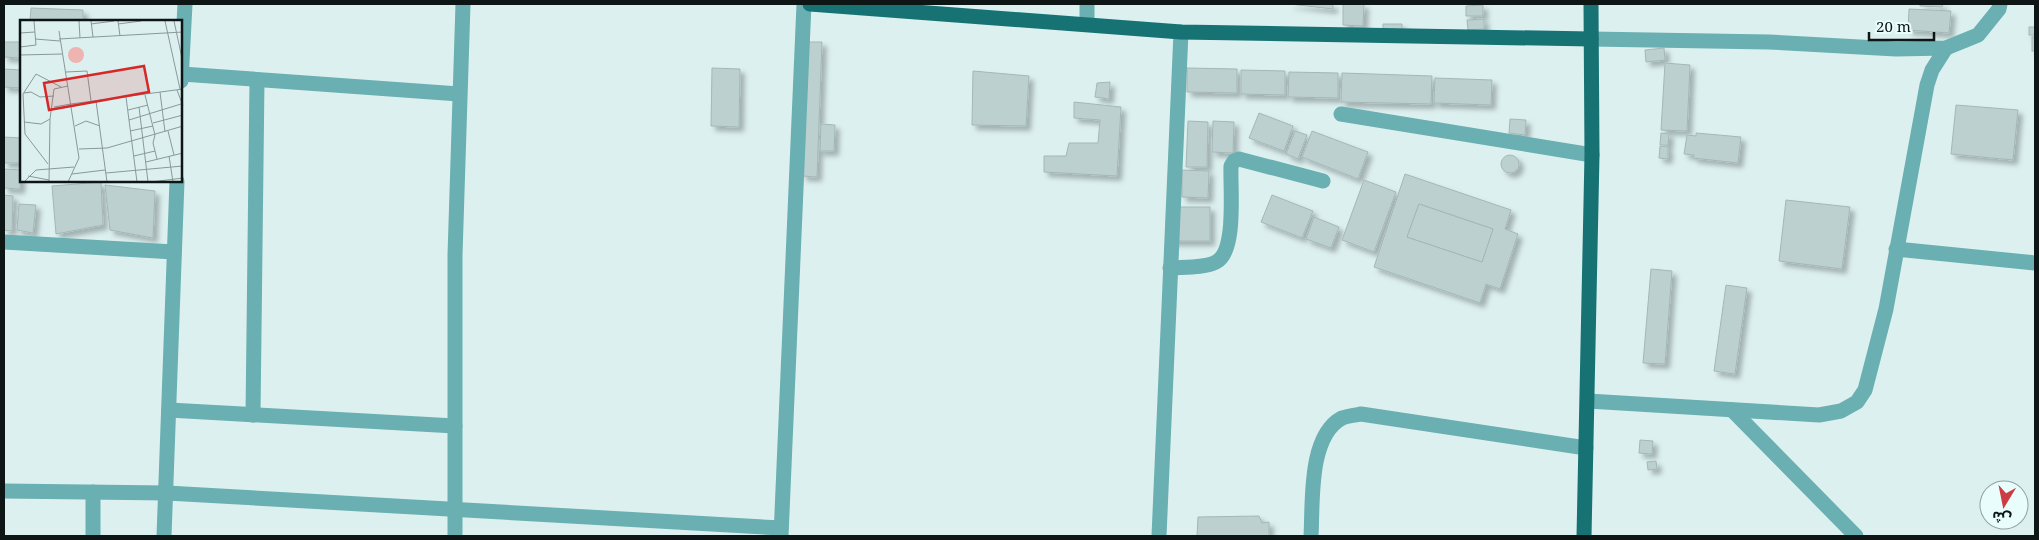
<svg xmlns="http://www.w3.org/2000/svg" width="2039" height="540" font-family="'Noto Serif','Noto Sans Arabic',serif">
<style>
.building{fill:#bdd0d0;stroke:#a4b7b7;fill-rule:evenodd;filter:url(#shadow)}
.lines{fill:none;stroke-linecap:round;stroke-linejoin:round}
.minor{stroke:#6aafb1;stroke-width:15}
.major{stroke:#177274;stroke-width:15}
.inset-road{fill:none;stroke:#8a9898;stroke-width:1}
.view{fill:#d62828;fill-opacity:0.15;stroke:#d62828;stroke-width:2.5}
.inset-edge{fill:none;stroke:#0e1515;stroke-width:2.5}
</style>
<defs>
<filter id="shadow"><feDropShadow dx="4.5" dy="4.5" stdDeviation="2.5" flood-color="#0004"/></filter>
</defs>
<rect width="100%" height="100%" fill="#ddf0f0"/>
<!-- building -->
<g class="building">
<path d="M 1290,4 L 1333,4 L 1333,9 Z"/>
<path d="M 1343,4 L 1364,4 L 1363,26 L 1343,25 Z"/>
<path d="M 1920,4 L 1943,4 L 1942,7 L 1920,6 Z"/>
<path d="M 1483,5 L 1483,16 L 1466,16 L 1466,6 Z"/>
<path d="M 31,8 L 83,10 L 83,21 L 30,21 Z"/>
<path d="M 1909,9 L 1951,11 L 1949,33 L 1908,30 Z"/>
<path d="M 1484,19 L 1484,29 L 1468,30 L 1467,20 Z"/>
<path d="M 1383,24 L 1402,24 L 1402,34 L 1383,33 Z"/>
<rect x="2029" y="27" width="6" height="8"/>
<rect x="2032" y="37" width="3" height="14"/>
<path d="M 4,42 L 21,42 L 21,58 L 4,57 Z"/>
<path d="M 807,42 L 822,42 L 817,177 L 802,176 Z"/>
<path d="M 1664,48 L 1665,60 L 1646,62 L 1645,50 Z"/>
<path d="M 1665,63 L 1690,65 L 1687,131 L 1661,130 Z"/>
<path d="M 712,68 L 740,69 L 739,127 L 711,126 Z"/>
<path d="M 1187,68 L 1237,69 L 1237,93 L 1187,92 Z"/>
<path d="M 4,69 L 21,70 L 21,88 L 4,87 Z"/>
<path d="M 1241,70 L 1285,71 L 1285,95 L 1241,94 Z"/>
<path d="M 973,71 L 1029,76 L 1026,126 L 972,125 Z"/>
<path d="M 1289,72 L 1338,73 L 1338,98 L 1288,97 Z"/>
<path d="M 1342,73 L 1432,76 L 1431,104 L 1341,102 Z"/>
<path d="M 1435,78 L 1492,80 L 1491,105 L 1434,103 Z"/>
<path d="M 1110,82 L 1109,99 L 1095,97 L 1097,83 Z"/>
<path d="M 1074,102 L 1121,107 L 1117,176 L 1044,172 L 1044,156 L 1066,156 L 1069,143 L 1098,143 L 1100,120 L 1074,118 Z"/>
<path d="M 1956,105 L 2018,110 L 2013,160 L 1951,154 Z"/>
<path d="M 1259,113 L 1293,126 L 1284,151 L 1249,138 Z"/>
<path d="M 1510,119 L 1526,120 L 1525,135 L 1509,133 Z"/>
<path d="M 1188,121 L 1208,122 L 1207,167 L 1186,167 Z"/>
<path d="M 1213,121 L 1234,122 L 1233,153 L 1212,152 Z"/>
<path d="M 821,124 L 835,125 L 834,151 L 820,151 Z"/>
<path d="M 1295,131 L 1307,135 L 1298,159 L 1286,154 Z"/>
<path d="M 1312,131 L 1368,152 L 1358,179 L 1302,157 Z"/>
<path d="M 1661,133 L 1669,134 L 1668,145 L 1660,145 Z"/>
<path d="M 1696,133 L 1741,137 L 1738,163 L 1693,158 L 1694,155 L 1684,154 L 1687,135 L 1696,136 Z"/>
<path d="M 4,137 L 21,138 L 21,163 L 4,163 Z"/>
<path d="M 1660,146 L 1668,147 L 1668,159 L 1659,158 Z"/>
<circle cx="1510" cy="164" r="9"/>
<path d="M 4,169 L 21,170 L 20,189 L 4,188 Z"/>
<path d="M 1182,170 L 1209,171 L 1208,198 L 1182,197 Z"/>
<path d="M 1405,174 L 1511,210 L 1505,229 L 1518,234 L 1500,289 L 1486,284 L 1480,303 L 1374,267 ZM 1419,204 L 1493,229 L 1482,262 L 1407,237 Z"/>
<path d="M 1364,180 L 1396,192 L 1374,252 L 1342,240 Z"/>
<path d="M 101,182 L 103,225 L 56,234 L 52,186 Z"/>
<path d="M 105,185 L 155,191 L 153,238 L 110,230 Z"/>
<path d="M 4,195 L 13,196 L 12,231 L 4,230 Z"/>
<path d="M 1272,195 L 1313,211 L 1302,238 L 1261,222 Z"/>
<path d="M 1786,200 L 1850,207 L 1842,269 L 1779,261 Z"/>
<path d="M 19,204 L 36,205 L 33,233 L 17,230 Z"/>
<path d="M 1419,204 L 1493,229 L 1482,262 L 1407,237 Z"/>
<rect x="1171" y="207" width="39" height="34"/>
<path d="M 1314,217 L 1339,227 L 1331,248 L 1306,239 Z"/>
<path d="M 1651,269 L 1672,271 L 1665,364 L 1643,363 Z"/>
<path d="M 1726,285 L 1747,288 L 1735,374 L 1714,371 Z"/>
<path d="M 1640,440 L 1653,441 L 1652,454 L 1639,453 Z"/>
<path d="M 1656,461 L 1657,469 L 1648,470 L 1647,462 Z"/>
<path d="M 1259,516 L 1262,523 L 1269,522 L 1269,536 L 1197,536 L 1198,517 Z"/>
</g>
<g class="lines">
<!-- minor -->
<g class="minor">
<path d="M 1087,24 L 1087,4"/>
<path d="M 1591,39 L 1769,42 L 1896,49 L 1946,48 L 1978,35 L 1999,9 L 2000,4"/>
<path d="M 182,74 L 459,94"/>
<path d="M 181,81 L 185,4"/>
<path d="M 1341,114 L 1592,155"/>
<path d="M 4,242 L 174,252"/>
<path d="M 1896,249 L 2035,263"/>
<path d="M 1170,268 C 1184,267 1205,268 1216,262 C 1237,252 1230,188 1231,166 L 1234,161 L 1239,159 L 1323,181"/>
<path d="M 1588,401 L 1819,415 L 1841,411 L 1857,402 L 1865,390 L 1886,309 L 1927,85 L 1932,70 L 1946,48"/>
<path d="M 169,410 L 455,426"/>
<path d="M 1732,410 L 1856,536"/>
<path d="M 253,415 L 257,80"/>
<path d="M 4,491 L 167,493 L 781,528"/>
<path d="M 93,536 L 93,492"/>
<path d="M 164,536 L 177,181"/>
<path d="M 455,536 L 455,255 L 463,4"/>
<path d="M 781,536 L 804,4"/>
<path d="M 1159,536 L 1181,32"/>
<path d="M 1311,536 C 1313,503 1308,436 1342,418 C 1347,416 1355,415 1361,414 L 1586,448"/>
</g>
<!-- major -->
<g class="major">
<path d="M 810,4 L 1181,32 L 1591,39"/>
<path d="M 1584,536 L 1592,155 L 1591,4"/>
</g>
</g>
<!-- overview -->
<g transform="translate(20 20)">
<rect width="162" height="162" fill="#ddf0f0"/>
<path d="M48 35a8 8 0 1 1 16 0a8 8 0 1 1-16 0Z" fill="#eeb4b1"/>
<path class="inset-road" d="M 59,1 L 60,18M 71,1 L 73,17M 98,1 L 100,16M 145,1 L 160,69M 154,1 L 163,43M 71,4 L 94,1M 98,4 L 121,1M 39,11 L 59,138 L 48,162M 0,13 L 15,12M 15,19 L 40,21M 39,19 L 163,12M 0,27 L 16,25 L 14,1M 0,35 L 42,34M 46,52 L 67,51 L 71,81M 157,70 L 163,86M 140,72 L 145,112M 4,73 L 11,72 L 20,77 L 34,76M 125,75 L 135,115 L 133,123 L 137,139M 106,77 L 117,162M 76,81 L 87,162M 51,84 L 163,69M 34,87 L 51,84M 119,87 L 128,162M 108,90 L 128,85M 109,100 L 161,84M 4,102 L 21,104 L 30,99M 133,103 L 163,95M 55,106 L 66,101 L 80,106M 110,111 L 133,106M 148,111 L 154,135M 59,129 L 87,128 L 163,106M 114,136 L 135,131M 149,136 L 153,162M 126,142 L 163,133M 28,144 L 5,114 L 3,74 L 16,54 L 41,67M 86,153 L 163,146M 52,154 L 85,150M 8,156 L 29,160M 4,162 L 16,150 L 54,147M 29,162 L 30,99 L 34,69 L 48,66M 131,162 L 163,158"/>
<path class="view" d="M 124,46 L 129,72 L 29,90 L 24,63 Z"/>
<rect width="162" height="162" class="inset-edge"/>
</g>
<!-- border -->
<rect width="2039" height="540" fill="none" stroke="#0e1515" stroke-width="10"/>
<!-- north arrow -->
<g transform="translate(2004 505) rotate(190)"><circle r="24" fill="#eafdfd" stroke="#92a0a0"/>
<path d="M0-4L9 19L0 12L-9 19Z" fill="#cc3d43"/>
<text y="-8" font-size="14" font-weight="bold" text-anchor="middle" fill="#0e1515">ش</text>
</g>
<!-- scale -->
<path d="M1869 32v8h65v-8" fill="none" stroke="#0e1515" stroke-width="2.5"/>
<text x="1876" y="32" font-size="15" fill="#0e1515" stroke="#eafdfd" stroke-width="4" paint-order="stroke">20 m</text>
</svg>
